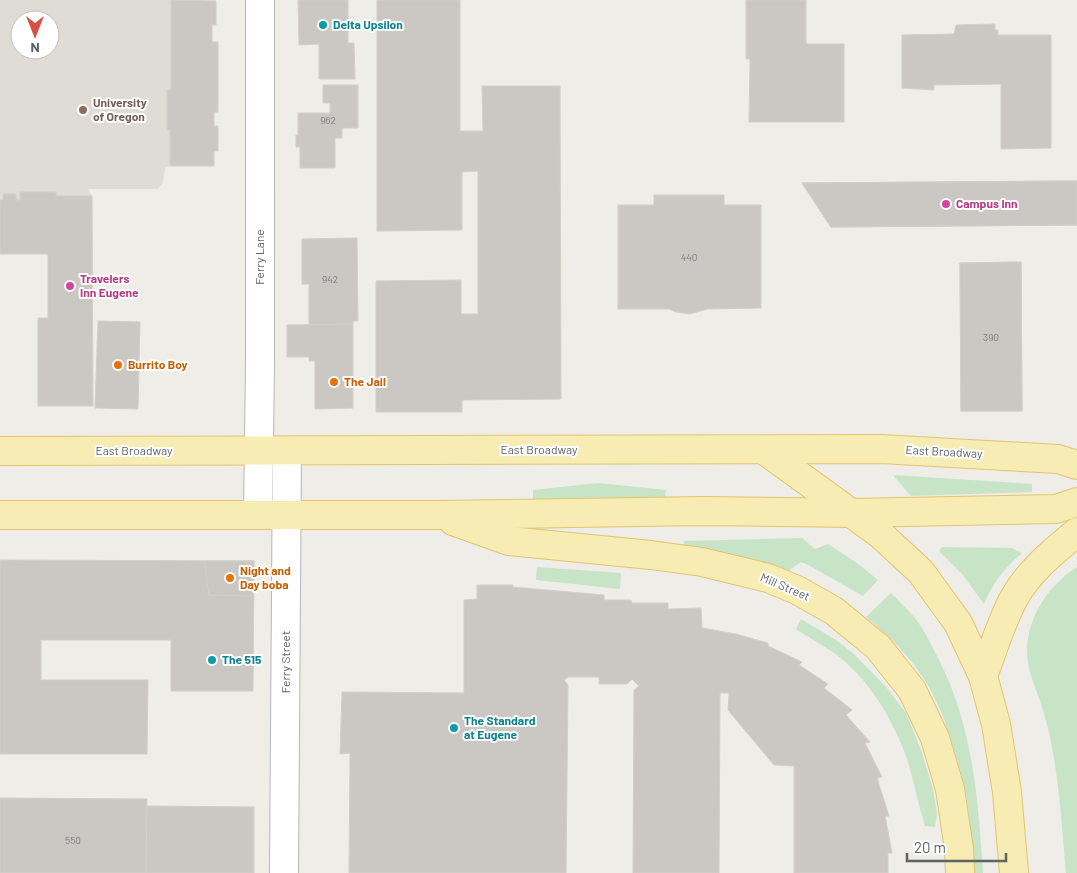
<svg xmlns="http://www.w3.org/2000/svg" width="1077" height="873" font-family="Barlow,sans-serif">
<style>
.education{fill:#dfdcd6;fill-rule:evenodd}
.green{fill:#c7e4c7}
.building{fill:#cbc8c4;stroke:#d3cfc6}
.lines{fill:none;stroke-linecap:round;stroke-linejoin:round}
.minor-casing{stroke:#b4b7ba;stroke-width:30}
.major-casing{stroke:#e4c36b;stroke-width:30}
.minor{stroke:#fff;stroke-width:28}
.major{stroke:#f7edb4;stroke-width:28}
.culture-dot{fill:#0f9aa8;stroke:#fff;stroke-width:2}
.education-dot{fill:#8d6e63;stroke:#fff;stroke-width:2}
.hotel-dot{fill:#d1479c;stroke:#fff;stroke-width:2}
.food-dot{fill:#e8710a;stroke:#fff;stroke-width:2}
.labels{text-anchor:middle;stroke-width:4;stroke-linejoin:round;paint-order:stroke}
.number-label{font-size:10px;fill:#7a7c7e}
.culture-label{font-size:12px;font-weight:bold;fill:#0d838f;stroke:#fff;text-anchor:start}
.education-label{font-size:12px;font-weight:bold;fill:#785e54;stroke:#fff;text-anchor:start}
.hotel-label{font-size:12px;font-weight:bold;fill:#b23c85;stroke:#fff;text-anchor:start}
.street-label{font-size:12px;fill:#5f6266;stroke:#fff}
.food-label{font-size:12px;font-weight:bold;fill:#c56008;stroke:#fff;text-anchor:start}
</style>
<rect width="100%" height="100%" fill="#efede7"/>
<!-- education -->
<path class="education" d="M 0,0 L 171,0 L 171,90 L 167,90 L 167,130 L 170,130 L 170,166 L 165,167 L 163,183 L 157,189 L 88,189 L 92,196 L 56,196 L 56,192 L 20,192 L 20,200 L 16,200 L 15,194 L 3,194 L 3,200 L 0,200 ZM 20,20 L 50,20 L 50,50 L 20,50 Z"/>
<!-- green -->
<g class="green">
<path d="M 893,475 L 1032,484 L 1032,492 L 911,496 Z"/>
<path d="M 598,483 L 666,490 L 665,497 L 533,499 L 533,490 Z"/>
<path d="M 802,538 L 815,549 L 828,544 L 857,563 L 878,580 L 863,596 L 810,566 L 801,562 L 787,572 L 684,545 L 684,541 Z"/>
<path d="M 942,547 L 1012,548 L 1022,553 C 1004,569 994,581 984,604 L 962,574 L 939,551 Z"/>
<path d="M 537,567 L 621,573 L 620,589 L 536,580 Z"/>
<path d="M 1077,567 L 1077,873 L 1066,873 C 1062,831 1060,789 1052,748 C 1050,734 1046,720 1042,707 C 1038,694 1032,681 1029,668 C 1020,628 1044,588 1077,567 Z"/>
<path d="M 891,593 C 899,601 907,609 915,618 C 924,630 931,644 938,658 C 973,726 978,798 983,873 L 972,873 C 970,849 971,824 967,800 C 965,784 959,768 955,752 C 937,690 916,658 866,617 Z"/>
<path d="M 801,619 L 836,640 L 854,654 L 887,688 L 906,713 L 921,750 L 933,789 L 937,814 L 935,827 L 925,826 C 918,804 914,781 907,759 C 894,721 868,677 834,653 C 822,645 808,637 796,629 Z"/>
</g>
<!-- building -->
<g class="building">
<path d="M 171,0 L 216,1 L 216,25 L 212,25 L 212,42 L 218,42 L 218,112 L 214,112 L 214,126 L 218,126 L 218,151 L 214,151 L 214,166 L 170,166 L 170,130 L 167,130 L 167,90 L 171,90 Z"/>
<path d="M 298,0 L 348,0 L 348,43 L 354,43 L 355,79 L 319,79 L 319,44 L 299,45 Z"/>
<path d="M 377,0 L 460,0 L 460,131 L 483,131 L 482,86 L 560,86 L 561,399 L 462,400 L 462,412 L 376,412 L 376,281 L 461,280 L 461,314 L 478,314 L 478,171 L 462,172 L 462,230 L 377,231 Z"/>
<path d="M 746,0 L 806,0 L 806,44 L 844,44 L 844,122 L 749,122 L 750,59 L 746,59 Z"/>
<path d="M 995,24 L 995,30 L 998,30 L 998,35 L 1051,35 L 1051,148 L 1001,149 L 1001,84 L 934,85 L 934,90 L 902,88 L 902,35 L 954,34 L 956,25 Z"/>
<path d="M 323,85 L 358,85 L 358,128 L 342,128 L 342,138 L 335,138 L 335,168 L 300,168 L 300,147 L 296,147 L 296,135 L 298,135 L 298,113 L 330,113 L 330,103 L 323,103 Z"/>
<path d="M 1067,181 L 1077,181 L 1077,225 L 831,227 L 802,183 Z"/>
<path d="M 1067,181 L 1077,181 L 1077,225 L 831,227 L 802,183 Z"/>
<path d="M 20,192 L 56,192 L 56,196 L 92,196 L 93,406 L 38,406 L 38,318 L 48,318 L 48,254 L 0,254 L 0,200 L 3,200 L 3,194 L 16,194 L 16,200 L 20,200 Z"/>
<path d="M 654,195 L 724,195 L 724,205 L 761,205 L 761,308 L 707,309 L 690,314 L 676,312 L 669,309 L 618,309 L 618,205 L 654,205 Z"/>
<path d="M 357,238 L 358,321 L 353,321 L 353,324 L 309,325 L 309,284 L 302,284 L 302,239 Z"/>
<path d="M 1021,262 L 1022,411 L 961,411 L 960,263 Z"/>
<path d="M 1021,262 L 1022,411 L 961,411 L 960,263 Z"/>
<path d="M 98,321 L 140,322 L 138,409 L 95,408 Z"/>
<path d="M 353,324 L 353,408 L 315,409 L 315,361 L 309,361 L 309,357 L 287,357 L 287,325 Z"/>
<path d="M 0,560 L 254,561 L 253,691 L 171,691 L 171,640 L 41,640 L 41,680 L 148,680 L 147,754 L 0,754 Z"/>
<path d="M 204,561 L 254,561 L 253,596 L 209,595 Z"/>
<path d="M 477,585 L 513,585 L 513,587 L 604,595 L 604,600 L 631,600 L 632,603 L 668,603 L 668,609 L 701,608 L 702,628 L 736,634 L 768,643 L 768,646 L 802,662 L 799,665 L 828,684 L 824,688 L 852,710 L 846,715 L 870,742 L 865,743 L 882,777 L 877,778 L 889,816 L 885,816 L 892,853 L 888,853 L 888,873 L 794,873 L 794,766 L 774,765 L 728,710 L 729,693 L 720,693 L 719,873 L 633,873 L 634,690 L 639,686 L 632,679 L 627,684 L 599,684 L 599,677 L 568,677 L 564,680 L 568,685 L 566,873 L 349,873 L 350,753 L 340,754 L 342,692 L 464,693 L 464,600 L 477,599 Z"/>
<path d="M 0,798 L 147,799 L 146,873 L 0,873 Z"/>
<path d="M 147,806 L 254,807 L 254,873 L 146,873 Z"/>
</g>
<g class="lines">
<!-- minor casing -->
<g class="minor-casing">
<g id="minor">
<path d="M 258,514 L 260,365 L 260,0"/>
<path d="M 284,873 L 287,451"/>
</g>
</g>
<!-- major casing -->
<g class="major-casing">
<g id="major">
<path d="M 764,450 L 880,534 L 921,572 L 958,623 L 983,676 L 996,724 L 1007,792 L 1014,873"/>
<path d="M 0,451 L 881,449 L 1058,459 L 1077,465"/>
<path d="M 0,515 L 437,515 L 704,511 L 852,513 L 1056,509 L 1077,502"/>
<path d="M 453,521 L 509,541 L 651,555 L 702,562 L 768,578 L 797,590 L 834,611 L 878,647 L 912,690 L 935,738 L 950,789 L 959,849 L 960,873"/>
<path d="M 983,676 C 993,650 1001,622 1014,598 C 1029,571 1054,551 1077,532"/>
</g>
</g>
<!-- minor -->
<use href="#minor" class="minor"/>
<!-- major -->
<use href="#major" class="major"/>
</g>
<!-- markers -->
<g class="culture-dot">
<circle cx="323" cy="25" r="5"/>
<circle cx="212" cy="660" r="5"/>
<circle cx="454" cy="728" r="5"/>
</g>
<circle class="education-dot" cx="83" cy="110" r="5"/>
<g class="hotel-dot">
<circle cx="946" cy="204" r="5"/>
<circle cx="70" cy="286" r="5"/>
</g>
<g class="food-dot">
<circle cx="118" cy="365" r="5"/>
<circle cx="334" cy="382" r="5"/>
<circle cx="230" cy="578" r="5"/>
</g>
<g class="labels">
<!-- number labels -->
<g class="number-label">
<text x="328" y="124">962</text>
<text x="689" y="261">440</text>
<text x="330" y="283">942</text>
<text x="991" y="341">390</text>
<text x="73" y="844">550</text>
</g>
<!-- culture labels -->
<g class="culture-label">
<text x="333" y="29">Delta Upsilon</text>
<text x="222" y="664">The 515</text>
<text x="464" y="725">The Standard<tspan x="464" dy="14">at Eugene</tspan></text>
</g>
<!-- education labels -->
<g class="education-label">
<text x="93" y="107">University<tspan x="93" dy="14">of Oregon</tspan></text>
</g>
<!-- hotel labels -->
<g class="hotel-label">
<text x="956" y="208">Campus Inn</text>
<text x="80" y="283">Travelers<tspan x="80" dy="14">Inn Eugene</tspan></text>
</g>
<!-- street labels -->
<g class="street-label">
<text transform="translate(260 257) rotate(-90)" y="4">Ferry Lane</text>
<text x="539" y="454">East Broadway</text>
<text x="134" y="455">East Broadway</text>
<text transform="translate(944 452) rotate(3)" y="4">East Broadway</text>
<text transform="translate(785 587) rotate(23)" y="4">Mill Street</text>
<text transform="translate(286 662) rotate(-90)" y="4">Ferry Street</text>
</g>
<!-- food labels -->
<g class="food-label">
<text x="128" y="369">Burrito Boy</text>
<text x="344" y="386">The Jail</text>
<text x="240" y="575">Night and<tspan x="240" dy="14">Day boba</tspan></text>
</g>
</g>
<!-- north arrow -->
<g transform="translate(35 35) rotate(180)"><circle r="24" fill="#ffffff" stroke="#bfc0c2"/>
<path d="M0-4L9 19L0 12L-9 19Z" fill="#d95044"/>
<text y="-8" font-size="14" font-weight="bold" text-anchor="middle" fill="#5f6266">N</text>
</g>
<!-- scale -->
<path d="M907 853v8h99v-8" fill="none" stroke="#5f6266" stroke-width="2.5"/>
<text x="914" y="853" font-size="15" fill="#5f6266" stroke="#ffffff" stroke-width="4" paint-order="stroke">20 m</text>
</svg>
